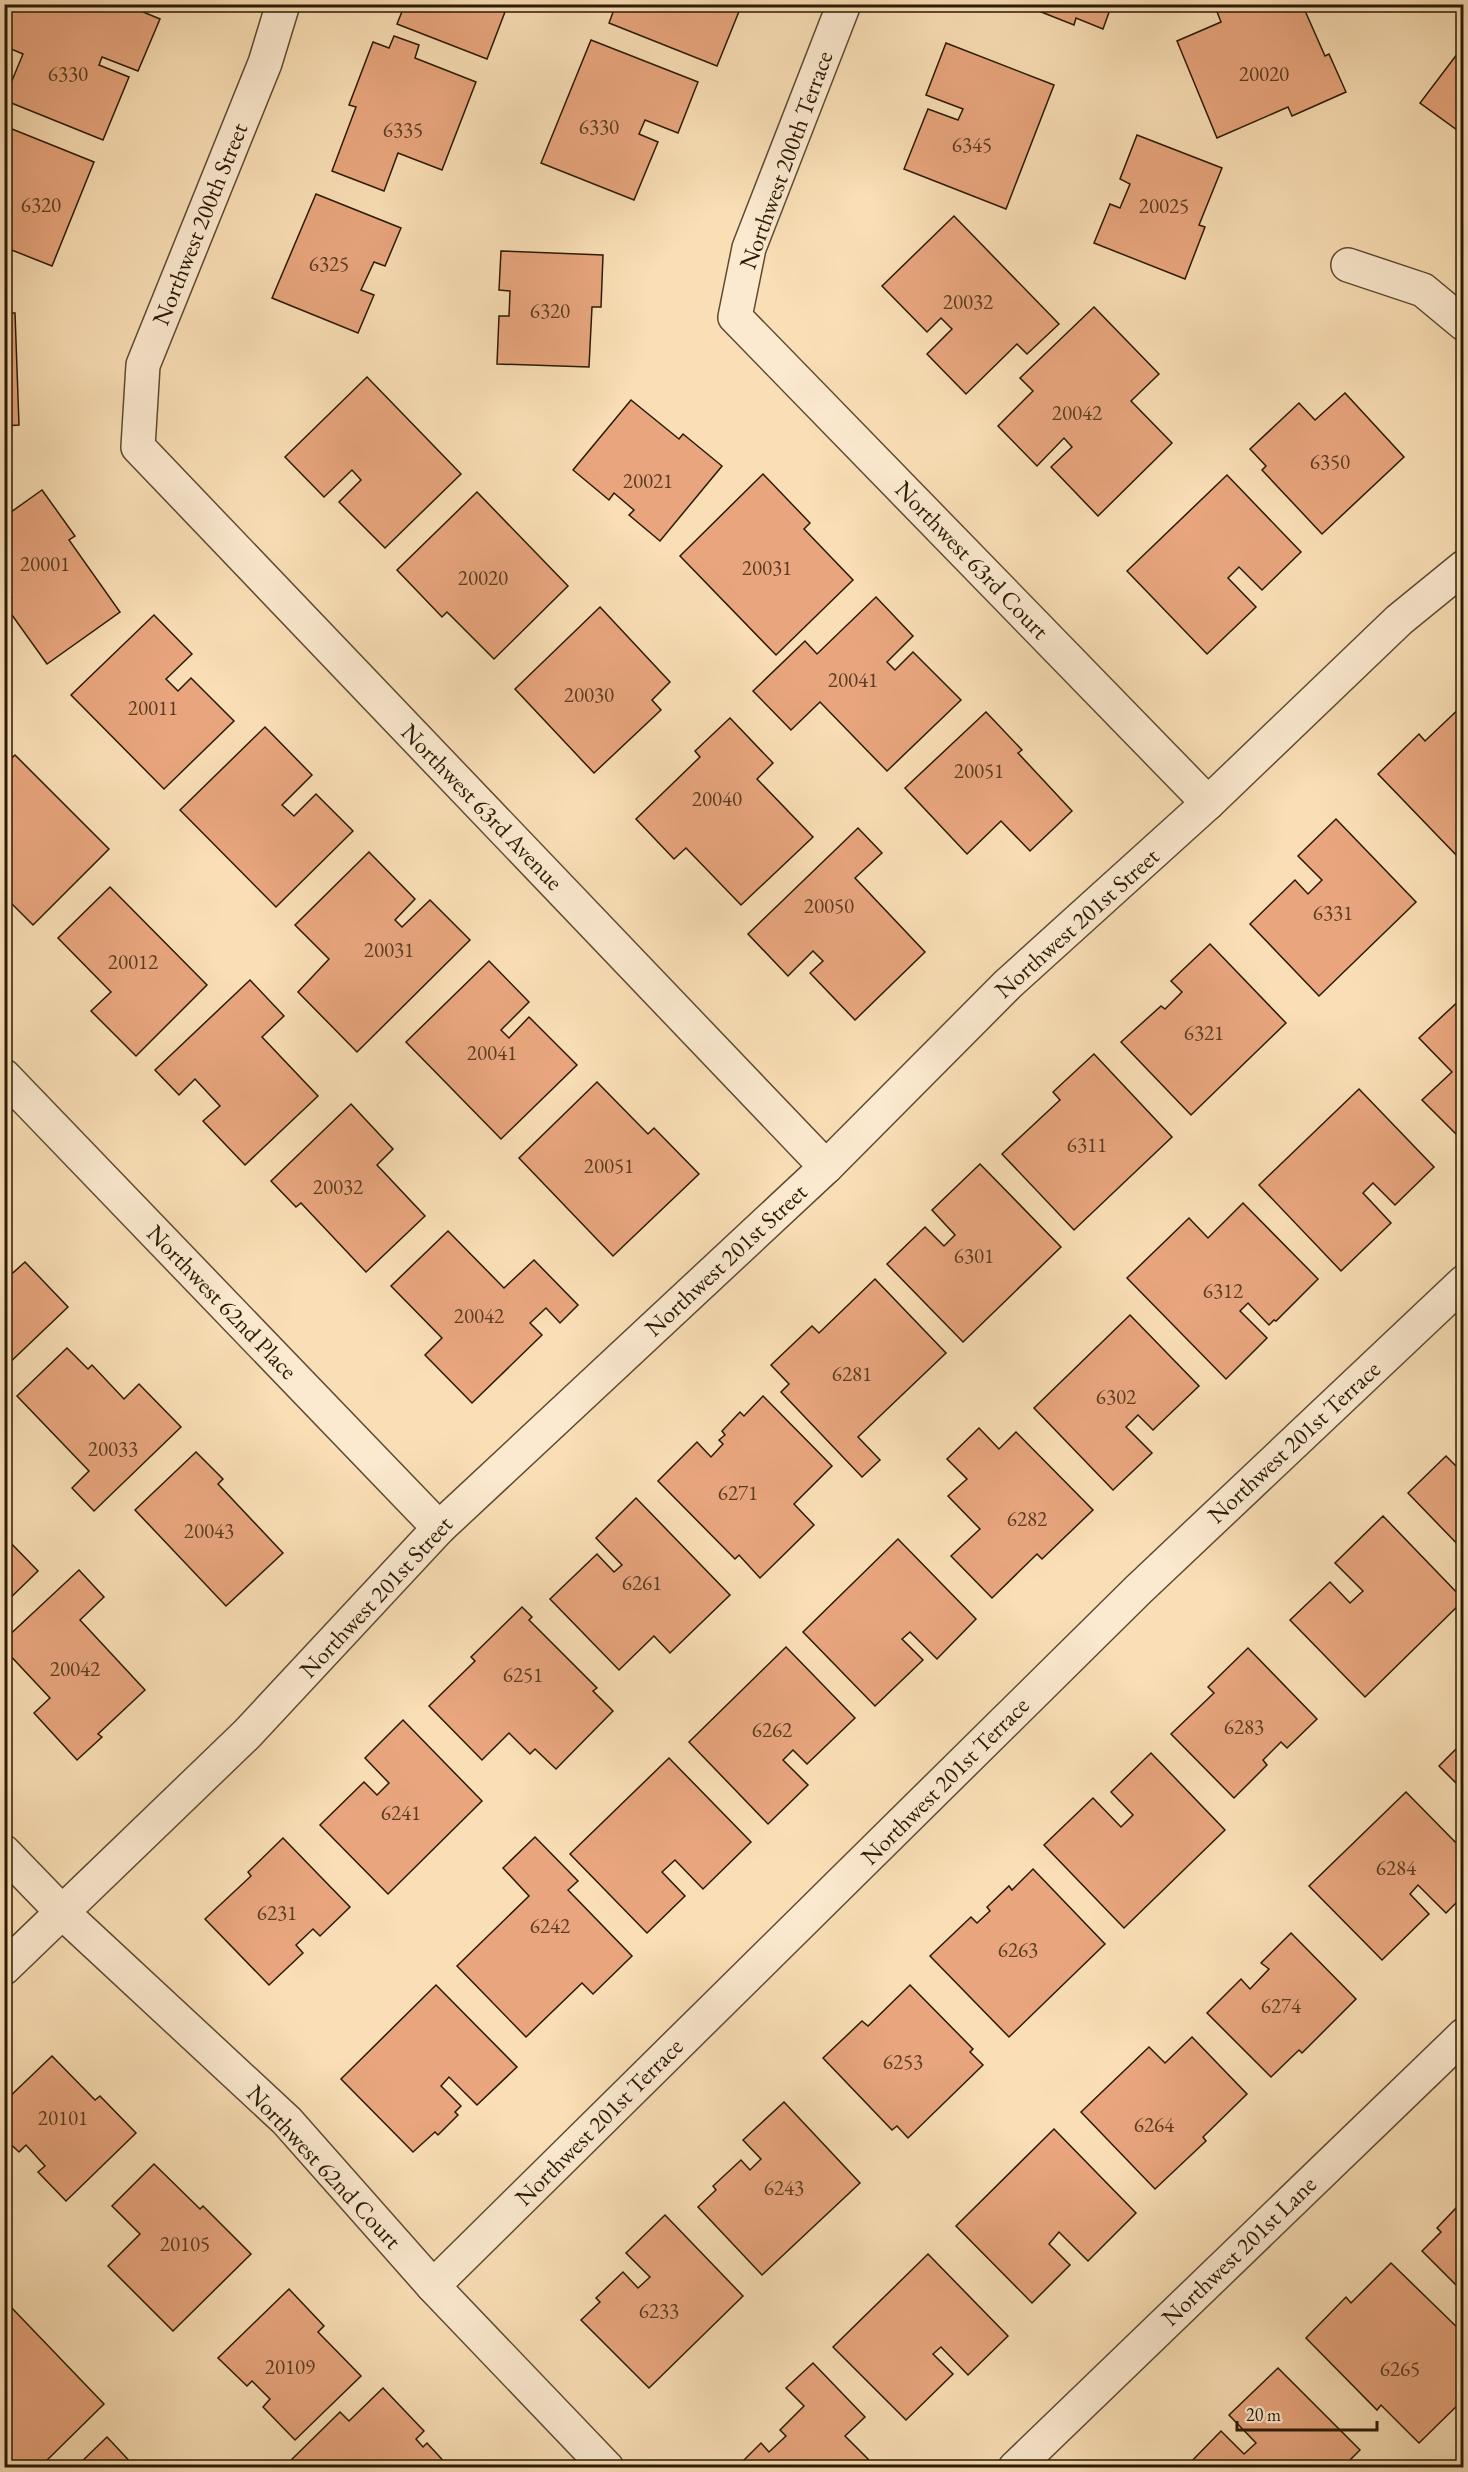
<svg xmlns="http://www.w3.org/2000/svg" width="1468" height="2472" font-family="'EB Garamond',serif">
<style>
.building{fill:#e9a67e;stroke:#2a1a05;stroke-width:1.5}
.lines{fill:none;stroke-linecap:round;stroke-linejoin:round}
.minor-casing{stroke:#5e4b31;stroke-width:36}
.minor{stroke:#fcead0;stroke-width:33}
.labels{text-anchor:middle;stroke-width:4.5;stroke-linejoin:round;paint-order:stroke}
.number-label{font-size:21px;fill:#5a3d23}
.street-label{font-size:24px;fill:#2a1a05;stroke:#fcead0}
</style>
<rect width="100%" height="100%" fill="#fadfb6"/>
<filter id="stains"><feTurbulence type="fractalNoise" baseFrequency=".00333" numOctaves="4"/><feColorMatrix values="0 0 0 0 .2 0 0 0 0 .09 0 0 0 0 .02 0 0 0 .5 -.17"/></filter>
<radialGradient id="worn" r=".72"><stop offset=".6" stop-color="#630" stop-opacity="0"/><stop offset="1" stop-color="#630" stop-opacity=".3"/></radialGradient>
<!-- building -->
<g class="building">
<path d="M 11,4 L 124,4 L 160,19 L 138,71 L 102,57 L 99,65 L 129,77 L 103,140 L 4,100 L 23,54 L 4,46 L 4,19 Z"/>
<path d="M 405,4 L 508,4 L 487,59 L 397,24 Z"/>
<path d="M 616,4 L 742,4 L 717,66 L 609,23 Z"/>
<path d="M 1021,4 L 1112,4 L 1103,29 L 1076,18 L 1074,25 Z"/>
<path d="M 1214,4 L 1261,4 L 1262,8 L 1269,4 L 1302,4 L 1325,56 L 1329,54 L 1346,92 L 1292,116 L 1288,107 L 1217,138 L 1177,41 L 1221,22 Z"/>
<path d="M 394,36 L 419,45 L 415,58 L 476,82 L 442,170 L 398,153 L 384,191 L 332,171 L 356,107 L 349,105 L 373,42 L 389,48 Z"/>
<path d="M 591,40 L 698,82 L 678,133 L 645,120 L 639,134 L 658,142 L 634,200 L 541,163 Z"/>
<path d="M 946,43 L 1054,85 L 1006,209 L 904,169 L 928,109 L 958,120 L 963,109 L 926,95 Z"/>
<path d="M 1464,45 L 1464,135 L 1420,103 Z"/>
<path d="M 12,129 L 94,162 L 52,266 L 4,247 L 4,146 Z"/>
<path d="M 1137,135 L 1222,168 L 1199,225 L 1205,227 L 1185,279 L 1094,243 L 1110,204 L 1120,208 L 1130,184 L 1120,179 Z"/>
<path d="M 316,194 L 401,228 L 385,266 L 374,262 L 361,290 L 374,295 L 358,333 L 272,298 Z"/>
<path d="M 954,216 L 1059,324 L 1027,354 L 1017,344 L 966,394 L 927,354 L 952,329 L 941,318 L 927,332 L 882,286 Z"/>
<path d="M 501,251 L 603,255 L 601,307 L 592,307 L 589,367 L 497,364 L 499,316 L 509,316 L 510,291 L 499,290 Z"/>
<path d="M 1094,307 L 1159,374 L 1131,401 L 1172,443 L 1098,516 L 1051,467 L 1072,447 L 1064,438 L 1037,466 L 998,426 L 1033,391 L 1020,378 Z"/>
<path d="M 4,313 L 15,313 L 19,425 L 4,426 Z"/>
<path d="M 367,377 L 461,474 L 385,548 L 339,502 L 361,480 L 352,470 L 324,497 L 285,457 Z"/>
<path d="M 1345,393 L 1404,457 L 1322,534 L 1262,470 L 1266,466 L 1250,449 L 1299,403 L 1315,420 Z"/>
<path d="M 631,400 L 679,439 L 683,434 L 722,466 L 660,541 L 629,515 L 634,510 L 614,493 L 609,500 L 573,470 Z"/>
<path d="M 763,474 L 810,523 L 804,529 L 853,580 L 776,655 L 680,556 Z"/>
<path d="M 1227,475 L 1301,552 L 1262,590 L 1239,567 L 1228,578 L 1256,607 L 1207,654 L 1127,571 Z"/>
<path d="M 42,490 L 75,536 L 69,540 L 120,612 L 47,664 L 4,604 L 12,598 L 4,588 L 4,517 Z"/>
<path d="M 477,492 L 568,586 L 494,659 L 447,612 L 442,617 L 397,570 Z"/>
<path d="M 876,597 L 913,636 L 887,662 L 895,670 L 913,652 L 961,700 L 887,771 L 820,702 L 791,730 L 753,691 L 805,641 L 817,654 Z"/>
<path d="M 600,607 L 670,682 L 652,700 L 661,710 L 594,773 L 515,689 Z"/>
<path d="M 154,615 L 192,654 L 166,679 L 178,691 L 191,678 L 234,721 L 164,789 L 71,695 Z"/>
<path d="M 1464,704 L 1464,856 L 1460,859 L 1378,774 L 1419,734 L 1425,741 Z"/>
<path d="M 986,712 L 1022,750 L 1018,753 L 1072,811 L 1030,851 L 1001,821 L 967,854 L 905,788 Z"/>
<path d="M 730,718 L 773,763 L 757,779 L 813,837 L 741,905 L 686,848 L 674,859 L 636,819 L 700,757 L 695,751 Z"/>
<path d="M 265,727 L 312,775 L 282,805 L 294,816 L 316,794 L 353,831 L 276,907 L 180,810 Z"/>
<path d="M 15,755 L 109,849 L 33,925 L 4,896 L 4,765 Z"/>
<path d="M 1336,819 L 1416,902 L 1319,996 L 1250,924 L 1295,880 L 1308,894 L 1322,880 L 1298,856 Z"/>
<path d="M 858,828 L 882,853 L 855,878 L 925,952 L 855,1020 L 810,973 L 823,961 L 813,951 L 788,976 L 748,934 Z"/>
<path d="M 369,852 L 415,899 L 395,920 L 402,927 L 430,900 L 470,940 L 357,1052 L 298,992 L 329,959 L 295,925 Z"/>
<path d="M 110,887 L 207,985 L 136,1056 L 91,1011 L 111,992 L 58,938 Z"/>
<path d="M 1210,944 L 1286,1023 L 1191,1115 L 1121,1042 L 1161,1006 L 1165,1009 L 1182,992 L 1171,981 Z"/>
<path d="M 489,961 L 529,1002 L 501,1030 L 509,1038 L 529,1017 L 577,1065 L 501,1139 L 406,1042 Z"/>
<path d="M 250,980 L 284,1016 L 262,1037 L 318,1096 L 245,1165 L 203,1121 L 220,1106 L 195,1079 L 179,1095 L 155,1070 Z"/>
<path d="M 1464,996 L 1464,1140 L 1463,1141 L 1422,1100 L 1452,1072 L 1419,1038 Z"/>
<path d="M 1094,1054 L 1172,1137 L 1074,1230 L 1002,1154 L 1060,1100 L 1053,1092 Z"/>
<path d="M 597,1082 L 648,1134 L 654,1128 L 699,1174 L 613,1256 L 519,1158 Z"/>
<path d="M 1359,1089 L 1434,1167 L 1395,1205 L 1373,1183 L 1363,1193 L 1391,1223 L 1341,1271 L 1259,1185 Z"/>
<path d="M 351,1104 L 393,1149 L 377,1165 L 425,1216 L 366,1272 L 301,1203 L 296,1207 L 271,1181 Z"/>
<path d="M 980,1164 L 1061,1247 L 963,1342 L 887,1264 L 925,1227 L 944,1246 L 955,1235 L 932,1210 Z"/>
<path d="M 1243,1203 L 1318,1279 L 1276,1321 L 1274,1320 L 1269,1325 L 1248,1303 L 1240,1311 L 1267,1338 L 1226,1379 L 1127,1278 L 1189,1218 L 1208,1238 Z"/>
<path d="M 448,1231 L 504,1288 L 534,1260 L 578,1305 L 560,1323 L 546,1308 L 530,1323 L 542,1335 L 472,1403 L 425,1355 L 442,1338 L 391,1286 Z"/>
<path d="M 25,1262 L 68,1307 L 4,1368 L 4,1278 L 6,1279 Z"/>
<path d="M 875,1279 L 946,1353 L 858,1437 L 880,1460 L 862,1477 L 781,1392 L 789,1384 L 771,1365 L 812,1326 L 819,1333 Z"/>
<path d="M 1130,1315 L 1199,1386 L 1153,1430 L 1138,1415 L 1126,1427 L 1152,1453 L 1113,1490 L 1034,1408 Z"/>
<path d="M 67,1348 L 88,1369 L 92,1365 L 124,1399 L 139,1384 L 181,1427 L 94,1511 L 72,1488 L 89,1471 L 17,1396 Z"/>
<path d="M 763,1396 L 832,1466 L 794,1504 L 814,1525 L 760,1578 L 739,1555 L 735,1559 L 658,1481 L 697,1442 L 711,1457 L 723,1444 L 719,1440 L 725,1435 L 722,1431 L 740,1412 L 744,1416 Z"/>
<path d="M 979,1428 L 999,1449 L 1016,1432 L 1093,1510 L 1042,1559 L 1037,1554 L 992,1598 L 951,1556 L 980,1529 L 948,1496 L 967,1479 L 947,1459 Z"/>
<path d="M 196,1452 L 223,1479 L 218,1484 L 283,1553 L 226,1606 L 135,1510 Z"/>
<path d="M 1446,1456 L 1464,1474 L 1464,1551 L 1408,1493 Z"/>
<path d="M 636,1498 L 730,1595 L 670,1653 L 654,1636 L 619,1670 L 550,1599 L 597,1554 L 614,1572 L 622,1565 L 596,1538 Z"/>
<path d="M 1383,1516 L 1464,1600 L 1365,1697 L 1290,1620 L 1330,1582 L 1350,1603 L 1363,1591 L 1335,1563 Z"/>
<path d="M 4,1536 L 38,1571 L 4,1604 Z"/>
<path d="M 898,1539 L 976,1619 L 937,1659 L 910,1632 L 902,1639 L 923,1660 L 875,1706 L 803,1632 Z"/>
<path d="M 79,1570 L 104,1597 L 80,1620 L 145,1690 L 98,1734 L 102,1737 L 77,1760 L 34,1713 L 50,1698 L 4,1649 L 4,1640 Z"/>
<path d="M 522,1607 L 532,1617 L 529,1620 L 597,1688 L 593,1691 L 613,1711 L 556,1769 L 535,1749 L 530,1754 L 509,1733 L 482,1760 L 429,1706 L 475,1661 L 471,1657 Z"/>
<path d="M 786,1647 L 855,1718 L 807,1764 L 793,1750 L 783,1760 L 808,1785 L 768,1824 L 689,1742 Z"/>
<path d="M 1248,1648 L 1317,1719 L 1287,1748 L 1281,1742 L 1263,1760 L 1267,1765 L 1234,1798 L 1171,1734 L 1214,1693 L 1208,1687 Z"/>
<path d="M 403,1720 L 482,1801 L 388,1894 L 320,1825 L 364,1782 L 377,1795 L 389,1783 L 365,1758 Z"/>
<path d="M 1464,1741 L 1464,1791 L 1439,1766 Z"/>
<path d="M 1151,1753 L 1225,1830 L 1124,1928 L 1044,1845 L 1093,1798 L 1121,1827 L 1133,1815 L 1111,1792 Z"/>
<path d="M 669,1758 L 751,1842 L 703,1889 L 675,1860 L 662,1872 L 685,1896 L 647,1933 L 570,1854 Z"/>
<path d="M 1406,1792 L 1464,1851 L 1464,1895 L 1446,1913 L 1418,1885 L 1410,1894 L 1429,1914 L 1382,1960 L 1309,1886 Z"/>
<path d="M 535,1837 L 578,1881 L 568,1890 L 632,1956 L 593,1994 L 582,1983 L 526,2037 L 457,1966 L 529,1896 L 503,1868 Z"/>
<path d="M 283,1838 L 350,1907 L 320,1936 L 313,1929 L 296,1945 L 303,1953 L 269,1985 L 205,1919 L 251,1876 L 248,1872 Z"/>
<path d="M 1033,1869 L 1105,1944 L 1009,2037 L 930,1956 L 971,1917 L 977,1923 L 990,1911 L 987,1907 L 1009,1886 L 1012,1890 Z"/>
<path d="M 1291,1933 L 1356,1999 L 1302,2053 L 1299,2050 L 1271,2077 L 1207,2013 L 1241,1979 L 1250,1989 L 1269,1969 L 1261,1963 Z"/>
<path d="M 436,1985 L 517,2067 L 477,2105 L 449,2077 L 441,2086 L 461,2106 L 455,2112 L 458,2115 L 438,2135 L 435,2132 L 413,2152 L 341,2079 Z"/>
<path d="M 910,1985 L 973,2049 L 970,2052 L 983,2065 L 908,2138 L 897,2126 L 892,2130 L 823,2058 L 862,2021 L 868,2026 Z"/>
<path d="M 1192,2037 L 1247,2094 L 1203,2137 L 1206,2141 L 1155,2189 L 1081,2112 L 1149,2047 L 1165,2063 Z"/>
<path d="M 52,2056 L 95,2100 L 100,2096 L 136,2133 L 66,2201 L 38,2172 L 45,2166 L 26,2145 L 19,2152 L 4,2138 L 4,2102 Z"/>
<path d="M 784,2102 L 860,2183 L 762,2275 L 698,2207 L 716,2190 L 713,2186 L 741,2160 L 750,2170 L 761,2159 L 743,2140 Z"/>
<path d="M 1054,2129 L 1136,2213 L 1088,2261 L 1059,2232 L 1049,2244 L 1070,2265 L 1032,2303 L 956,2226 Z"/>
<path d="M 154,2164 L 200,2209 L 203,2206 L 251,2254 L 173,2331 L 108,2266 L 140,2234 L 112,2206 Z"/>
<path d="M 1457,2207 L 1462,2213 L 1464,2212 L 1464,2293 L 1422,2251 L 1441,2232 L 1437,2228 Z"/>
<path d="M 665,2215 L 743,2296 L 649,2388 L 581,2320 L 600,2302 L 596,2298 L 623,2272 L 638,2288 L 650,2277 L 626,2253 Z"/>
<path d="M 928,2254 L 1008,2336 L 968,2375 L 941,2347 L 933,2354 L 953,2374 L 906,2420 L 833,2347 Z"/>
<path d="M 1391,2263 L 1464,2334 L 1464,2399 L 1419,2443 L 1381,2405 L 1377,2410 L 1306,2338 L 1346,2297 L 1351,2303 Z"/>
<path d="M 289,2289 L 324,2326 L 318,2332 L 361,2376 L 295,2440 L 263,2407 L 270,2399 L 252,2381 L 247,2386 L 218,2358 Z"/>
<path d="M 9,2305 L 104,2404 L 39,2468 L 13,2468 L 4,2459 L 4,2423 L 10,2418 L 4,2412 L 4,2310 Z"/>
<path d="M 813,2363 L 865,2417 L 845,2436 L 874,2465 L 871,2468 L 736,2468 L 761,2443 L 769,2452 L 786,2436 L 780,2430 L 804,2406 L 786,2388 Z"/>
<path d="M 1278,2368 L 1360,2450 L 1342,2468 L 1185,2468 L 1221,2431 L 1244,2454 L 1256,2443 L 1229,2415 Z"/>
<path d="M 383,2388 L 424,2431 L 416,2439 L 423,2447 L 427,2443 L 450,2468 L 283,2468 L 340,2412 L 349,2421 Z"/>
<path d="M 107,2437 L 136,2468 L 75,2468 Z"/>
</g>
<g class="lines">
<!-- minor casing -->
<g class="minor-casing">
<g id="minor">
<path d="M 283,4 L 265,63 L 143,365 L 138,447 L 826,1167"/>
<path d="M 844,4 L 749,248 L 735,317 L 1208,803"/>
<path d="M 1348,265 L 1423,290 L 1464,324"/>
<path d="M 4,1076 L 439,1528"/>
<path d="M 4,1852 L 63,1913 L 287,2121 L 433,2286 L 607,2468"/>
<path d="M 4,1968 L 247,1734 L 439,1528 L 826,1167 L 1008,984 L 1208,803 L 1399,620 L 1464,567"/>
<path d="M 433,2286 L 1138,1590 L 1464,1282"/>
<path d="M 1015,2468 L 1464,2035"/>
</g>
</g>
<!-- minor -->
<use href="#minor" class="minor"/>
</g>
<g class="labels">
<!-- number labels -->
<g class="number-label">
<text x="68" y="81">6330</text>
<text x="1264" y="81">20020</text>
<text x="599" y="134">6330</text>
<text x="403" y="137">6335</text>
<text x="972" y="152">6345</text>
<text x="41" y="212">6320</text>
<text x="1164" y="213">20025</text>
<text x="329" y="271">6325</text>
<text x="968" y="309">20032</text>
<text x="550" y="318">6320</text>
<text x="1077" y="420">20042</text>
<text x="1330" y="469">6350</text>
<text x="648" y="488">20021</text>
<text x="45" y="571">20001</text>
<text x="767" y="575">20031</text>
<text x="483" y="585">20020</text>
<text x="853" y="687">20041</text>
<text x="589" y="702">20030</text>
<text x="153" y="715">20011</text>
<text x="979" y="778">20051</text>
<text x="717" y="806">20040</text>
<text x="829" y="913">20050</text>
<text x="1333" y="920">6331</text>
<text x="389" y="957">20031</text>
<text x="133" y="969">20012</text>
<text x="1204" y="1040">6321</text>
<text x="492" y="1060">20041</text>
<text x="1087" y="1152">6311</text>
<text x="609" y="1173">20051</text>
<text x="338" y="1194">20032</text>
<text x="974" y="1263">6301</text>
<text x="1223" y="1298">6312</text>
<text x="479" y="1323">20042</text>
<text x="852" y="1381">6281</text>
<text x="1116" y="1404">6302</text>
<text x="113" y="1456">20033</text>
<text x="738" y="1500">6271</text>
<text x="1027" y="1526">6282</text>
<text x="209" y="1538">20043</text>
<text x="642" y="1590">6261</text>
<text x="75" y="1676">20042</text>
<text x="523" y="1682">6251</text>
<text x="1244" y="1734">6283</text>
<text x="772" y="1737">6262</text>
<text x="401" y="1820">6241</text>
<text x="1396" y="1875">6284</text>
<text x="277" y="1920">6231</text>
<text x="550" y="1933">6242</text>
<text x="1018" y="1957">6263</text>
<text x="1281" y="2013">6274</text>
<text x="903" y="2069">6253</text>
<text x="63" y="2125">20101</text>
<text x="1154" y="2132">6264</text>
<text x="784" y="2195">6243</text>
<text x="185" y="2251">20105</text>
<text x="659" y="2318">6233</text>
<text x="290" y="2374">20109</text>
<text x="1400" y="2376">6265</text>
</g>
<!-- street labels -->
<g class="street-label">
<text transform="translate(786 160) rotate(-70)" y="8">Northwest 200th Terrace</text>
<text transform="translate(200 224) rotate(-68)" y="8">Northwest 200th Street</text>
<text transform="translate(972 560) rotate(46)" y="8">Northwest 63rd Court</text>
<text transform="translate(482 807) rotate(46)" y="8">Northwest 63rd Avenue</text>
<text transform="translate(1077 923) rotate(-42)" y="8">Northwest 201st Street</text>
<text transform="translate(726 1260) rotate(-43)" y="8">Northwest 201st Street</text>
<text transform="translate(222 1302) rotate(46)" y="8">Northwest 62nd Place</text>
<text transform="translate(1294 1442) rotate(-43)" y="8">Northwest 201st Terrace</text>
<text transform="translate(376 1597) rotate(-47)" y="8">Northwest 201st Street</text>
<text transform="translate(945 1781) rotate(-45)" y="8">Northwest 201st Terrace</text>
<text transform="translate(599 2122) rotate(-45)" y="8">Northwest 201st Terrace</text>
<text transform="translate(324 2167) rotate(47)" y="8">Northwest 62nd Court</text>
<text transform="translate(1239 2251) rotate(-44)" y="8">Northwest 201st Lane</text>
</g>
</g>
<!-- margin -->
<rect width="1468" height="2472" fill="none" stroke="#fadfb6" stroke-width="24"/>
<rect x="6" y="6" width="1456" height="2460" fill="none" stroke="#2a1a05" stroke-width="3"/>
<rect x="12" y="12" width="1444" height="2448" fill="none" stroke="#2a1a05" stroke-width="1.5"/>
<!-- scale -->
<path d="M1237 2421v9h140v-9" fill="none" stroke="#2a1a05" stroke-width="3"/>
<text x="1246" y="2421" font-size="18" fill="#2a1a05" stroke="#fcead0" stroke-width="4.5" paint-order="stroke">20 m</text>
<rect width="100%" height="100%" filter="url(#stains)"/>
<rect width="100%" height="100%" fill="url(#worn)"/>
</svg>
